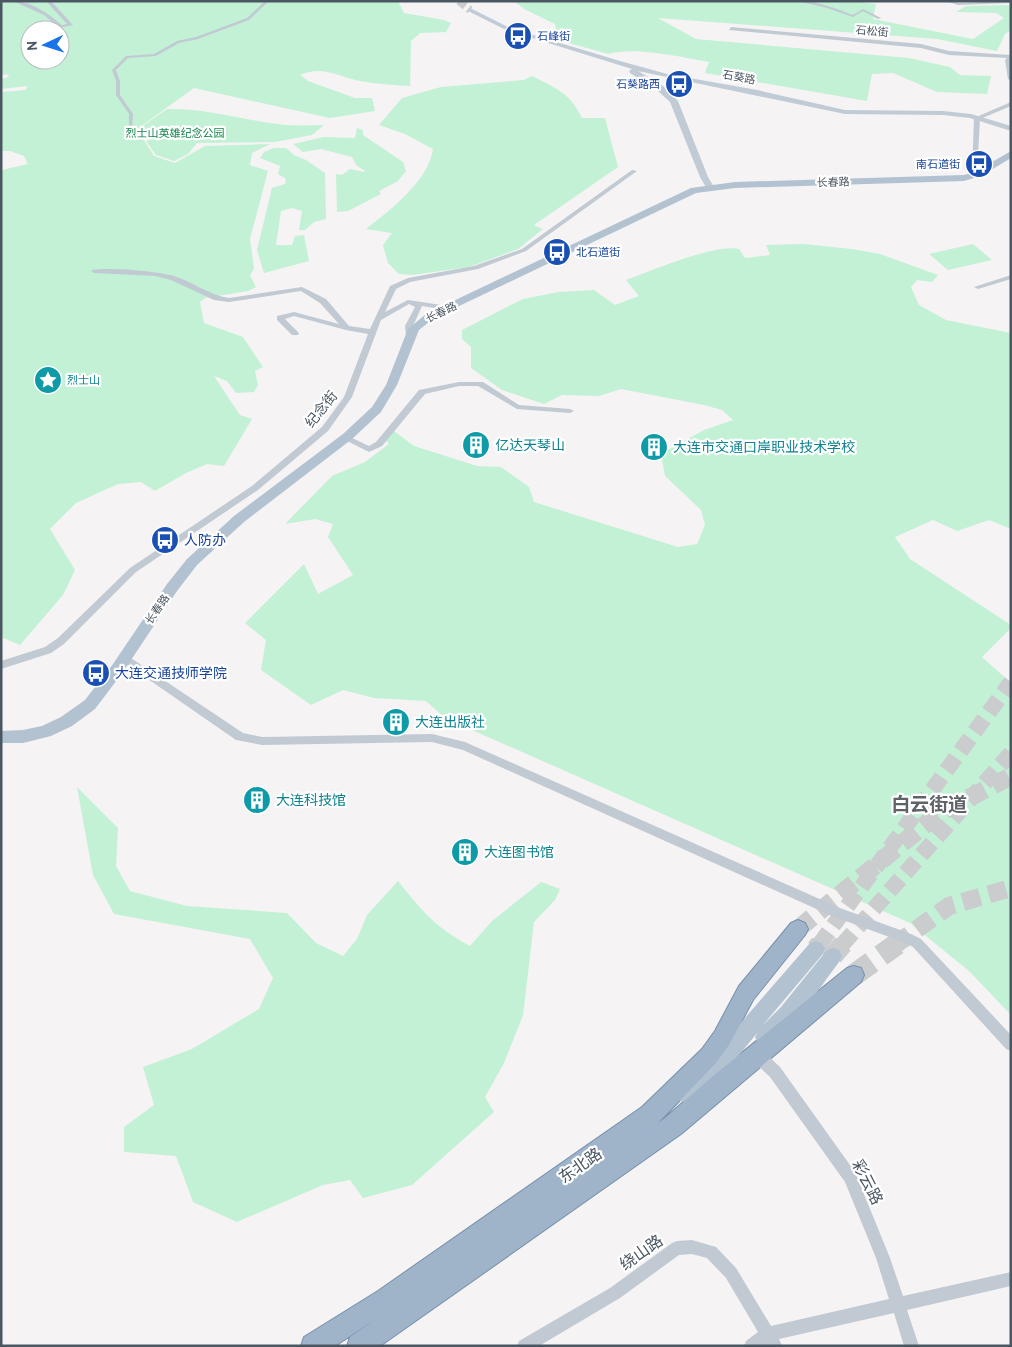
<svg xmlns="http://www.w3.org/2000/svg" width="1012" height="1347" font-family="Overpass,'Noto Sans SC',sans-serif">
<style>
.green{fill:#c3f1d5;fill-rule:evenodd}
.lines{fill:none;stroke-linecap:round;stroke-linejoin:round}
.secondary-tunnel{stroke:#caccce;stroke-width:8;stroke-dasharray:8 4;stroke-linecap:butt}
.primary-tunnel-far1{stroke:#caccce;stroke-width:16;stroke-dasharray:16 8;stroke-linecap:butt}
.primary-tunnel{stroke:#caccce;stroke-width:20;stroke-dasharray:20 10;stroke-linecap:butt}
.trunk-tunnel-far1{stroke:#caccce;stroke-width:18;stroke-dasharray:18 9;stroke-linecap:butt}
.trunk-tunnel{stroke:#caccce;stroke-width:22;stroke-dasharray:22 11;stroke-linecap:butt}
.trunk-casing{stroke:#7690ad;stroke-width:2}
.pedestrian{fill:#c1cad2;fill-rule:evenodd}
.minor{fill:#c1cad2;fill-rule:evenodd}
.secondary{fill:#c1cbd6;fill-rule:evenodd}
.primary{fill:#b3c2d1;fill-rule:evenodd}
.trunk{fill:#9fb4c9;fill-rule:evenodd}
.labels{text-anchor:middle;stroke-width:4.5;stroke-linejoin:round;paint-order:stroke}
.far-street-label{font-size:11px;fill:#4a5661;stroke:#fff}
.far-transit-label{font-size:11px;fill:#164399;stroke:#fff;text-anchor:start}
.far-park-label{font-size:11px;fill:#17864f;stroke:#fff}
.far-culture-label{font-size:11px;fill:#0d838f;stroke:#fff;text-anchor:start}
.street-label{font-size:14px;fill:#4a5661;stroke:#fff}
.culture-label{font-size:14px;fill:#0d838f;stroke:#fff;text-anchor:start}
.transit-label{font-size:14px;fill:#164399;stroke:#fff;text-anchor:start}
.near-street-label{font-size:16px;fill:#4a5661;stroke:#fff}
.district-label{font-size:19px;font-weight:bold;fill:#5f6368;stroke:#fff}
</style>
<rect width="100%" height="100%" fill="#f5f3f3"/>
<!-- green -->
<g class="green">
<path d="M 1,1 L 398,1 L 404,13 L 444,20 L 451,23 L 446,32 L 420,33 L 411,41 L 410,86 C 394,85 376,84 360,81 C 338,77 323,65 300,75 L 308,81 L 355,98 L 372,98 L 375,111 L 330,118 L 194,88 L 137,129 L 154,156 L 175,163 L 205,146 L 270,144 L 252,153 L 250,165 L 268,171 L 250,239 L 254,269 L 250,275 L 256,287 L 248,291 L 205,298 L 200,302 L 204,323 L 243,337 L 263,367 L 255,371 L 258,385 L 254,392 L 236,393 L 227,381 L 214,376 L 240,415 L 252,419 L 224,466 L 207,464 L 186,473 L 155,491 L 141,482 L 118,484 L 76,503 L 50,529 L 75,570 L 63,595 L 20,645 L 1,637 L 1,172 L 2,170 L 28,164 L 24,156 L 10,151 L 1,151 L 1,92 L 26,90 L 27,86 L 1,89 L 1,79 L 9,77 L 7,74 L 1,75 ZM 30,30 L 60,30 L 60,60 L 30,60 Z"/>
<path d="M 514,1 L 853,1 L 876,4 L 873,19 L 973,39 L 1004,18 L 996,13 L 956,12 L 966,6 L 1011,5 L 1011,30 L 1005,34 L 997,51 L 937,39 L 658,18 L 696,39 L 909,58 L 950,67 L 960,75 L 991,76 L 987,94 L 937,92 L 893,73 L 872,74 L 867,101 L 705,73 L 709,62 C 682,57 633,46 608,54 L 544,36 L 556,29 L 555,24 L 524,9 Z"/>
<path d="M 532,76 C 557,89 569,92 582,118 L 605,118 L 618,167 L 534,225 L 543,229 L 518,249 L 469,267 L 412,275 L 399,274 L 388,263 L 383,245 L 392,233 L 366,229 C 390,210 428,182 433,149 L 405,134 L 379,125 L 402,98 L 441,87 L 524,80 Z"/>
<path d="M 167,109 C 207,108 246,121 286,125 C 298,126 311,125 324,125 L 312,135 L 275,142 L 197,143 L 188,154 L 174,161 L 156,155 L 146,141 L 151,139 L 138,129 Z"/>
<path d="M 357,128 L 363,130 L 363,135 L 403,162 L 406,171 L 398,181 L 379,191 L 381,194 L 348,211 L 337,212 L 336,174 L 342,175 L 350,169 L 365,172 L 364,170 L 357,166 L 352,157 L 321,149 L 303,152 L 293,144 L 324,137 L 355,138 Z"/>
<path d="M 274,148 L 286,148 L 294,155 L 306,160 L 325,173 L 326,219 L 314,222 L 305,230 L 299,230 L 302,211 L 292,208 L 281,211 L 276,245 L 292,245 L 295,236 L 304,235 L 309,261 L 264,273 L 257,250 L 272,188 L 285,184 L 286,179 L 278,174 L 280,166 L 260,158 L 264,152 Z"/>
<path d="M 803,244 L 852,249 L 880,254 L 938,275 L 932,282 L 917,280 L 911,287 L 919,305 L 946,320 L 1011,333 L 1011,529 L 989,520 L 957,531 L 933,520 L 895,537 L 910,559 L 1011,625 L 1011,628 L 982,657 L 1011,683 L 1011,1015 L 969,971 L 910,923 L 445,718 L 426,701 L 374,698 L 343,690 L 311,705 L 261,670 L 266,640 L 245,623 L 304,564 L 318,594 L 353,575 L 328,537 L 333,524 L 315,519 L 285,524 L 332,476 L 365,462 L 389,444 L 385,440 L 394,431 L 414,446 L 477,466 L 501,467 L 529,487 L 534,502 L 678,547 L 697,544 L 705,525 L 701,510 L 665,476 L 662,460 L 668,450 L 704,430 L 733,420 L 722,410 L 704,405 L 621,389 L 599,396 L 562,395 L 544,404 L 502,390 L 471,368 L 471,347 L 462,339 L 462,330 L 523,299 L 559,292 L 594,290 L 615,305 L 639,296 L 626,280 C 651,271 716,243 739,249 L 745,258 L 770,255 L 766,245 Z"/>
<path d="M 973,244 L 992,260 L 948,270 L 929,254 Z"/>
<path d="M 77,787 L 118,828 L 116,866 L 130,891 L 187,906 L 287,913 L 316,943 L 343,956 L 357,939 L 367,915 L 398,881 C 423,912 435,927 470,946 L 492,921 L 541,882 L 560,889 L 555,900 L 534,922 L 523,1015 L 504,1063 L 485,1097 L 494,1112 L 412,1185 L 363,1198 L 350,1180 L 323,1185 L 237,1222 L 193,1202 L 176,1156 L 124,1152 L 124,1127 L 154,1105 L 143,1067 L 192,1049 L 259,1009 L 273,978 L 250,939 L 114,914 L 93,875 Z"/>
</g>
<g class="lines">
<!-- secondary-tunnel -->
<path class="secondary-tunnel" d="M 459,1 L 470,10"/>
<!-- primary-tunnel-far1 -->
<g class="primary-tunnel-far1">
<path d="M 819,945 L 1011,682"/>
<path d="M 842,945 L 1011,753"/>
</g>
<!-- primary-tunnel -->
<g class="primary-tunnel">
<path d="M 816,949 L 820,944"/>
<path d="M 833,956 L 843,944"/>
</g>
<!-- trunk-tunnel-far1 -->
<g class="trunk-tunnel-far1">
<path d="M 798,929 L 938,814 L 1011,776"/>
<path d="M 895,945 L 949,906 L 1011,888"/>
</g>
<!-- trunk-tunnel -->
<path class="trunk-tunnel" d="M 854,975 L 897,944"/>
<!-- trunk casing -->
<g class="trunk-casing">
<path id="trunk" d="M 798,920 L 805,923 L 808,929 L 805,935 L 753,1000 L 729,1045 L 716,1063 L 658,1123 L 523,1218 L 665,1118 L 713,1076 L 847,968 L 854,966 L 861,968 L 864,975 L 861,982 L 681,1134 L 380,1346 L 347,1346 L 350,1337 L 376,1319 L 335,1346 L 301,1346 L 304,1337 L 378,1291 L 642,1107 L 702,1049 L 715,1031 L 739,986 L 791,923 Z"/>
</g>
<!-- pedestrian -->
<g class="pedestrian">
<path d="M 265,1 L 269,1 L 249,20 L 198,39 L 179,43 L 156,56 L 128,58 L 116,70 L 120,81 L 120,95 L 133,114 L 132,130 L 129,131 L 129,114 L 116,95 L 116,81 L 112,70 L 126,56 L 154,54 L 177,41 L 196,37 L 247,18 Z"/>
<path d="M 798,1 C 817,1 835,8 853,15 L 863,9 L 881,18 L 878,19 L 863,11 L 853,17 L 827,8 Z"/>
</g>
<!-- minor -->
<g class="minor">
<path d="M 13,1 C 31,1 49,14 62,25 L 67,24 L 46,1 L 51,1 L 73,25 L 59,28 L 44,15 Z"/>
<path d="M 946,1 L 958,3 L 1011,1 L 1011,3 L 958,5 Z"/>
<path d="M 731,27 L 921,44 L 949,51 L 1011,55 L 1011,81 L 1008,79 L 1005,60 L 1007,58 L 949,55 L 921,48 L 729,30 Z"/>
<path d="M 1011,102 L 1011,106 L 980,119 L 977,172 L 972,173 L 974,118 Z"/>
<path d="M 632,170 L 637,171 L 526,251 L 478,269 L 410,282 L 396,289 L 385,312 L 408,300 L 448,306 L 452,308 L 448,310 L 422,306 L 413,326 L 414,336 L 410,338 L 406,336 L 405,326 L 415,307 L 409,304 L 381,320 L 352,397 L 328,431 L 258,490 L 136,572 L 64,644 L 51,653 L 1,669 L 1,661 L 45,647 L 58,638 L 130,568 L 252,486 L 322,427 L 344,397 L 368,334 L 346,330 L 294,316 L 285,319 L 299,333 L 298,335 L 292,335 L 277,320 L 277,316 L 294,312 L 339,324 L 320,303 L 301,291 L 229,302 L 214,300 L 171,280 L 155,276 L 94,273 L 91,271 L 92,270 C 110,267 156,271 174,276 C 193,282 209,295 229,298 L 302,287 L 326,299 L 349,326 L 370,329 L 390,286 L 408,278 L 474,266 L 522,249 Z"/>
<path d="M 1011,275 L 1011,279 L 978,289 L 974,287 Z"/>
<path d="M 459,382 L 483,382 L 519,405 L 570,409 L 574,411 L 570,413 L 517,409 L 478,386 L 459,386 L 425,394 L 382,446 L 369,452 L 341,438 L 345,435 L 348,436 L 369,446 L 376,442 L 419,390 Z"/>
<path d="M 125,654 L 243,733 L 262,737 L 432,734 L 465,742 L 840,908 L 911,934 L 921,939 L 1011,1035 L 1011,1051 L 1006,1049 L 913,947 L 903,942 L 832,916 L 463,750 L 432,742 L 262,745 L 236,740 L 122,661 L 120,658 L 122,655 Z"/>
<path d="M 757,1049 L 762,1050 L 780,1067 L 855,1172 L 890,1258 L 903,1296 L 1011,1272 L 1011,1286 L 907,1310 L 919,1346 L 904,1346 L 894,1313 L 779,1339 L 782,1346 L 744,1346 L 746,1341 L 758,1332 L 726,1278 L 707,1258 L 692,1254 L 679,1255 L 620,1298 L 539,1346 L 517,1346 L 519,1341 L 610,1288 L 672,1243 L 677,1241 L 692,1240 L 716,1247 L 736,1268 L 771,1326 L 889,1299 L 876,1258 L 845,1182 L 770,1077 L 752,1060 L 751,1055 L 752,1050 Z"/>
</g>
<!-- secondary -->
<path class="secondary" d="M 470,8 L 510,28 L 620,61 L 667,74 L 757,90 L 845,110 L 943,111 L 971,114 L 1011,126 L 1011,131 L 970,118 L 943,115 L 845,114 L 638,71 L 663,86 L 678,101 L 708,177 L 714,187 L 710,190 L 707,189 L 700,177 L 670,102 L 657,90 L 630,73 L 629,71 L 632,69 L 506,30 L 468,11 L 468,9 Z"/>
<!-- primary -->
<g class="primary">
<path d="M 1011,151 L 1011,158 L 981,176 L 964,181 L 735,188 L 696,193 L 434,318 L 419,330 L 397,385 L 381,412 L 352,439 L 244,522 L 197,565 L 177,591 L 123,672 L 95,709 L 72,726 L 51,736 L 23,743 L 1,743 L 1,731 L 23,730 L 42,726 L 61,717 L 85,700 L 113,664 L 167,584 L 187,559 L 234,516 L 343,434 L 372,407 L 386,385 L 408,329 L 426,314 L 691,188 L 735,182 L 964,175 L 975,172 Z"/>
<path d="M 816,941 L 822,943 L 825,949 L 822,955 L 763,1025 L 781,1007 L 827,950 L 833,948 L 839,950 L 842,956 L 839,962 C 823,983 788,1037 765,1046 L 758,1044 L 755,1037 L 758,1032 C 736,1058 715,1089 683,1102 L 676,1099 L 673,1092 L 676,1085 L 705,1064 L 810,943 Z"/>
</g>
<!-- trunk -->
<use href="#trunk" class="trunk"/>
</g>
<!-- icons -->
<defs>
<g id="bus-disc" transform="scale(1.4375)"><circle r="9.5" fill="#1a4fb4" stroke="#fff"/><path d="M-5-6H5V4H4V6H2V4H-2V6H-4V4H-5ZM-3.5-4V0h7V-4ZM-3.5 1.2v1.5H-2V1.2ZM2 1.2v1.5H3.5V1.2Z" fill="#fff"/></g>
<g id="sight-disc" transform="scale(1.4375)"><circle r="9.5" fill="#0f9aa8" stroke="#fff"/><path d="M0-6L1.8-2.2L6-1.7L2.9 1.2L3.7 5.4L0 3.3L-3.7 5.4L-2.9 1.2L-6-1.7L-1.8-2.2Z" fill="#fff"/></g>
<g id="building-disc" transform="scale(1.4375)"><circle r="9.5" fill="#0f9aa8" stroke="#fff"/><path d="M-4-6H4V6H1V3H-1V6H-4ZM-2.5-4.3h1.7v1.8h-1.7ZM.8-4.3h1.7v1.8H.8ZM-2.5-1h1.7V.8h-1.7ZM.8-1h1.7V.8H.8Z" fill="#fff"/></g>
</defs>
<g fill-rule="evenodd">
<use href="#bus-disc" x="518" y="36"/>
<use href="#bus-disc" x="679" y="84"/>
<use href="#bus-disc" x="979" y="164"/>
<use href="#bus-disc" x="557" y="252"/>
<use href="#sight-disc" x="48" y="380"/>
<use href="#building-disc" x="476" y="445"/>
<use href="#building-disc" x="654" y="447"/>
<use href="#bus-disc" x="165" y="540"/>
<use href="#bus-disc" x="96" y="673"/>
<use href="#building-disc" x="396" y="722"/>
<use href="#building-disc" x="257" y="800"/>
<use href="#building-disc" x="465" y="852"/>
</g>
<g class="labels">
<!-- far-street labels -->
<g class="far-street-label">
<text transform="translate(872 31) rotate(5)" y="4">石松街</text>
<text transform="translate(739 77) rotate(10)" y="4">石葵路</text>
<text transform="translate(833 182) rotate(-2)" y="4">长春路</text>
<text transform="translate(441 312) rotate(-26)" y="4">长春路</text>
<text transform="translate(157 609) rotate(-56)" y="4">长春路</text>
</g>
<!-- far-transit labels -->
<g class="far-transit-label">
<text x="537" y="40">石峰街</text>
<text x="660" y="88" text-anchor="end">石葵路西</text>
<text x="960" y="168" text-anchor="end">南石道街</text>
<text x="576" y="256">北石道街</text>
</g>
<!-- far-park labels -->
<g class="far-park-label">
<text x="175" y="137">烈士山英雄纪念公园</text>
</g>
<!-- far-culture labels -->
<g class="far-culture-label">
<text x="67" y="384">烈士山</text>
</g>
<!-- street labels -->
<g class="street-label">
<text transform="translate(321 409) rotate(-51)" y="5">纪念街</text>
</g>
<!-- culture labels -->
<g class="culture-label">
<text x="495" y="450">亿达天琴山</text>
<text x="673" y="452">大连市交通口岸职业技术学校</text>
<text x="415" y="727">大连出版社</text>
<text x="276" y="805">大连科技馆</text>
<text x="484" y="857">大连图书馆</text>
</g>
<!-- transit labels -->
<g class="transit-label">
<text x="184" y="545">人防办</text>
<text x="115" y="678">大连交通技师学院</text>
</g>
<!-- near-street labels -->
<g class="near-street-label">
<text transform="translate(580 1165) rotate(-35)" y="6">东北路</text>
<text transform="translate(868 1182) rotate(63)" y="6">彩云路</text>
<text transform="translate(641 1252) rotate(-35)" y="6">绕山路</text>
</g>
<!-- district labels -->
<g class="district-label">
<text x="929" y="811">白云街道</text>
</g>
</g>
<!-- border -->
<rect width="1012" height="1347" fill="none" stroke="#4a5661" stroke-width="5"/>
<!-- north arrow -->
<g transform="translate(45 45) rotate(266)"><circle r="24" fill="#ffffff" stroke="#b7bbc0"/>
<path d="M0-4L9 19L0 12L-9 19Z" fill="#1a73e8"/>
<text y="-8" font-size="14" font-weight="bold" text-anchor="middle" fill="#4a5661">N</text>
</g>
</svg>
